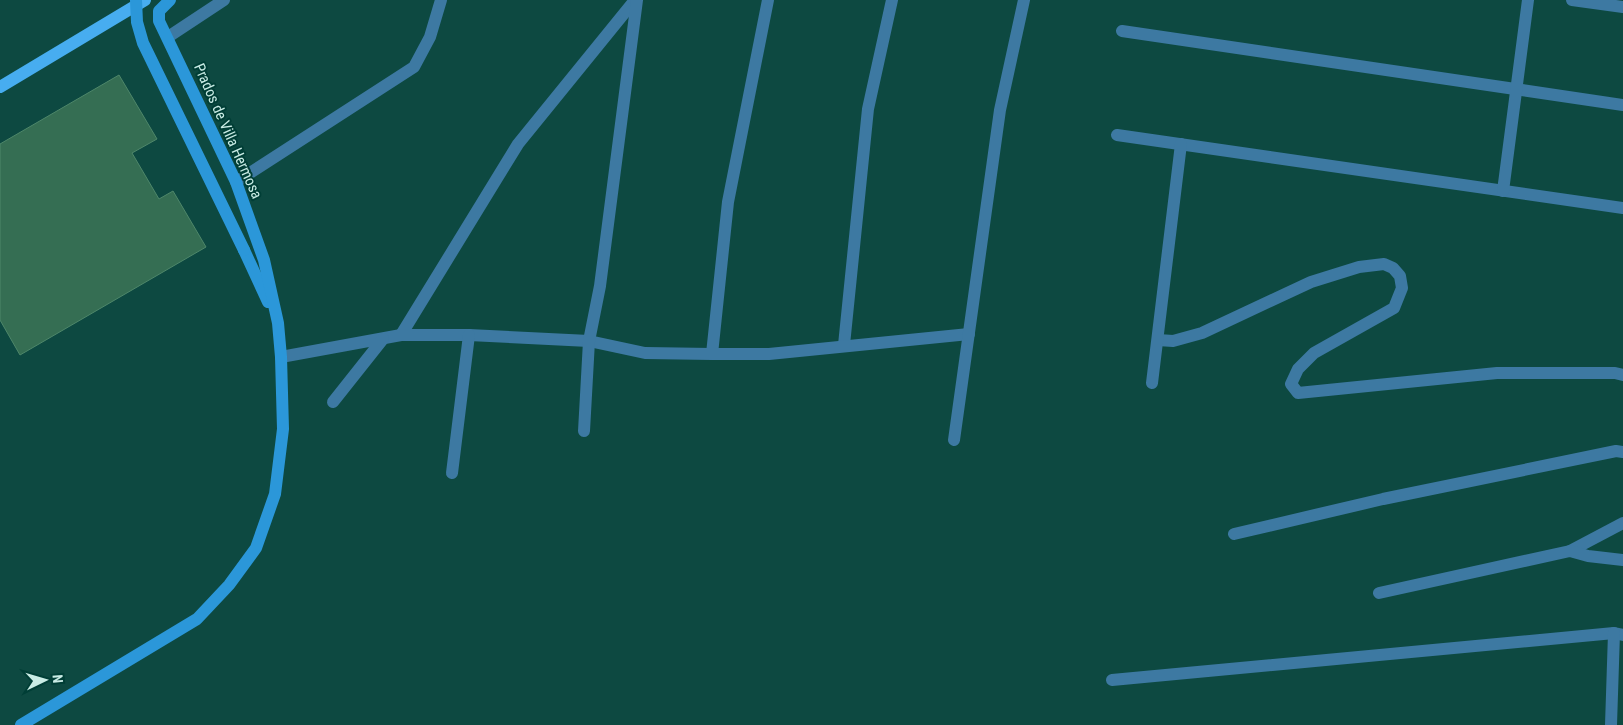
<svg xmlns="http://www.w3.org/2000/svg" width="1623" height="725" font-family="'Roboto Condensed',sans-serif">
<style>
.building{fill:#356e53;stroke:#4e876a}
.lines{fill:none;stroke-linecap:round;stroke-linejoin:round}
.street{stroke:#3d79a2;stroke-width:12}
.secondary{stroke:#2b97d9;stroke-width:12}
.primary{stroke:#47adf0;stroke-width:12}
.secondary-bridge{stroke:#2b97d9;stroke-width:12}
.labels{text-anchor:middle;stroke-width:4;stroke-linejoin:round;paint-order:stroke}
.street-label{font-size:15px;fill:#c9ece5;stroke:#003e36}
</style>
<rect width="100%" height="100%" fill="#0d4941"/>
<!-- building -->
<path class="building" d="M 119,75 L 157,139 L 132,153 L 159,199 L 173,191 L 206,247 L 20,355 L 0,320 L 0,144 Z"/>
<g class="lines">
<!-- street -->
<g class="street">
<path d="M 1572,0 L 1623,7"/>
<path d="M 1122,31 L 1623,105"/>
<path d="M 168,37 L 224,0"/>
<path d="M 1117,135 L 1623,208"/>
<path d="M 236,182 L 414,67 L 430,37 L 441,0"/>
<path d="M 1503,191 L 1528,0"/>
<path d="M 401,335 L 518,144 L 635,0"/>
<path d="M 1158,340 L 1173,341 L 1202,333 L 1311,282 L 1359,267 L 1384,264 L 1393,268 L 1400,276 L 1402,288 L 1394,308 L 1314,353 L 1298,369 L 1291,384 L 1298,393 L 1497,373 L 1615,373 L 1623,375"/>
<path d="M 844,345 L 868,109 L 892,0"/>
<path d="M 712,354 L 728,202 L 768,0"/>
<path d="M 281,357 L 401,335 L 469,335 L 589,341 L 645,353 L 712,354 L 769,354 L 969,334"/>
<path d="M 1152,383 L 1181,144"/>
<path d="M 333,402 L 383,339"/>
<path d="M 584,431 L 589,341 L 600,286 L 637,0"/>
<path d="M 954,440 L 1000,110 L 1024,0"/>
<path d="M 452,473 L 469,335"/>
<path d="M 1234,534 L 1383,499 L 1616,451 L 1623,452"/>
<path d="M 1570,551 L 1623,523"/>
<path d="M 1379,593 L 1570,551 L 1588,556 L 1623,560"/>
<path d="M 1112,680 L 1614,633 L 1623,635"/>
<path d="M 1611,725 L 1614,633"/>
</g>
<!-- secondary -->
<g class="secondary">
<path d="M 244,250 L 268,302"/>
<path d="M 21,725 L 197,619 L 229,585 L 256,548 L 275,494 L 283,429 L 281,357 L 278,323 L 264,260 L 236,182 L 159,21 L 159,11 L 170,0"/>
</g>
<!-- primary -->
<path class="primary" d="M 0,87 L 145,0"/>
<!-- secondary-bridge -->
<path class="secondary-bridge" d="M 136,0 L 137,22 L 143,43 L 244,250"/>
</g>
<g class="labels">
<!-- street labels -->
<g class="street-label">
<text transform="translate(228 131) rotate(66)" y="5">Prados de Villa Hermosa</text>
</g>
</g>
<!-- north arrow -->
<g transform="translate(45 680) rotate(85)" stroke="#003e36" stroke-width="4" paint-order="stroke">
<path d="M0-4L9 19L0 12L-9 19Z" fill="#c9ece5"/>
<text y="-8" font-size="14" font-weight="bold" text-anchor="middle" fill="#c9ece5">N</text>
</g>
</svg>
